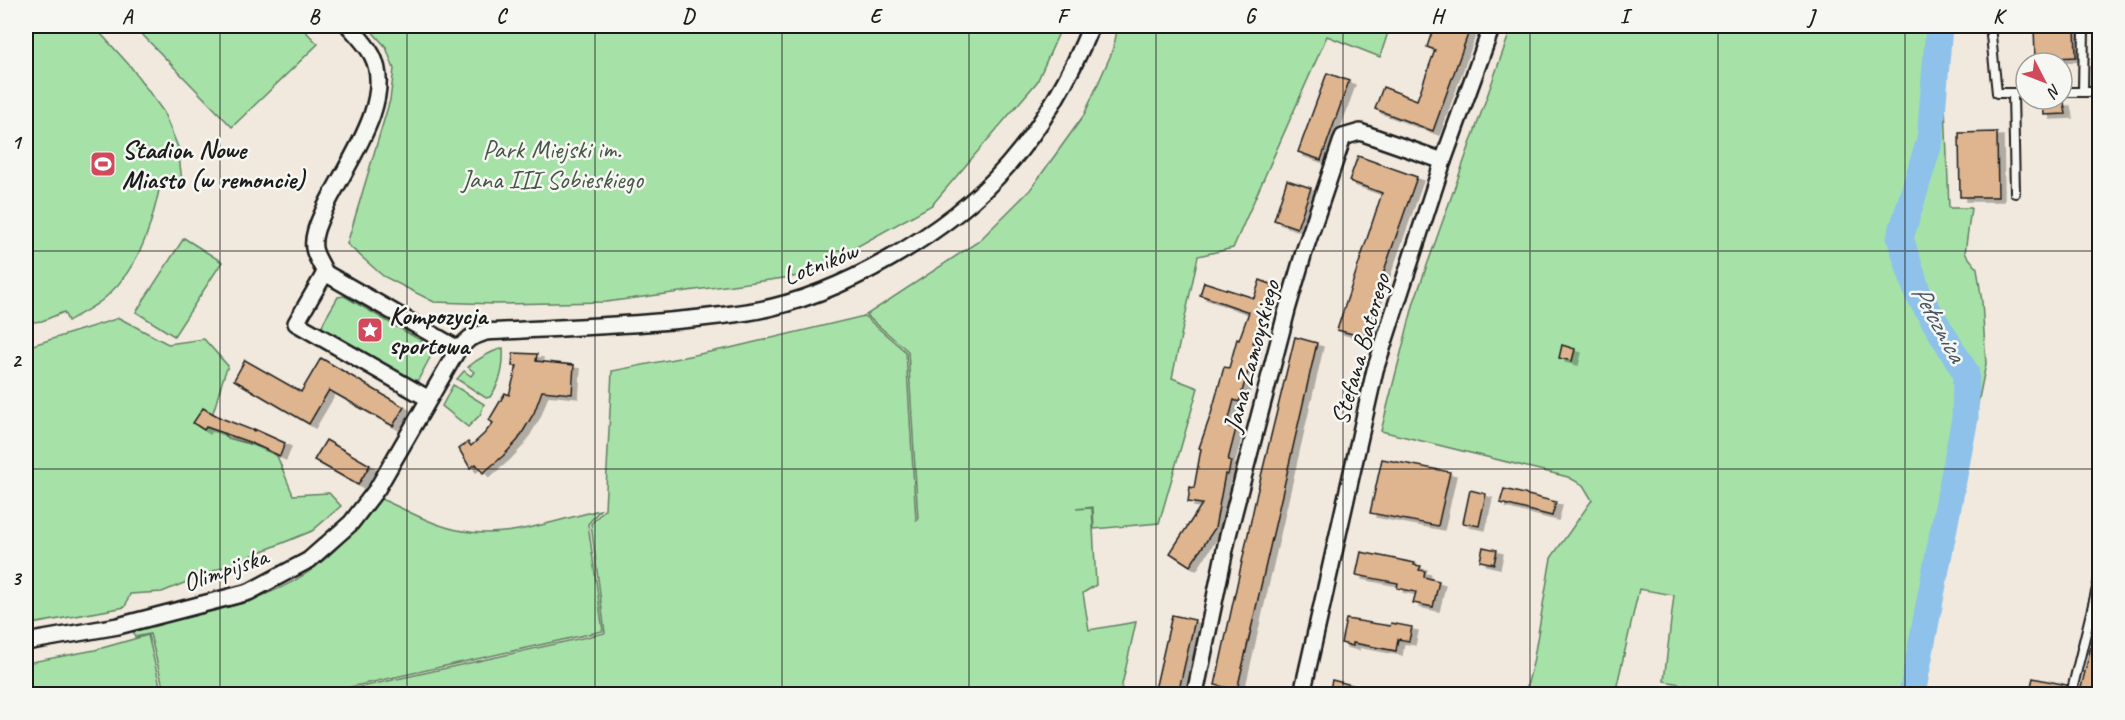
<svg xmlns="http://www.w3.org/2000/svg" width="2125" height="720" font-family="Caveat,sans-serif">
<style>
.green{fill:#a6e2a8;stroke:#617f62;stroke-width:1.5}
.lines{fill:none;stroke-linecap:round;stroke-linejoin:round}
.river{stroke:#8ec2eb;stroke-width:27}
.building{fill:#deb58f;stroke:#1c1c1c;stroke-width:1.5;filter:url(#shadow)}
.lane-casing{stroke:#1c1c1c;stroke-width:12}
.street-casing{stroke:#1c1c1c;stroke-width:20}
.lane{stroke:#f6f6f2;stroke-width:8}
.street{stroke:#f6f6f2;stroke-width:15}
.grid{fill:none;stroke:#1c1c1c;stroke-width:1.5;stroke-opacity:0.55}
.labels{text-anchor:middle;stroke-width:5;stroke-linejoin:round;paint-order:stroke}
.poi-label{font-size:26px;font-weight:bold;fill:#1c1c1c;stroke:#f6f6f2;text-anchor:start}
.park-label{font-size:26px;fill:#455746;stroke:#f6f6f2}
.street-label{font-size:26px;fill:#1c1c1c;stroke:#f6f6f2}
.water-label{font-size:27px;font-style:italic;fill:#445664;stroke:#f6f6f2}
.neatline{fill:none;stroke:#1c1c1c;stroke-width:2}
.grid-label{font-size:20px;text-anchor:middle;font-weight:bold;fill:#1c1c1c}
</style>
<defs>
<filter id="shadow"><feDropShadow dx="6" dy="4" stdDeviation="0" flood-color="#0004"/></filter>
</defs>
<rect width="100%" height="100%" fill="#f1e9de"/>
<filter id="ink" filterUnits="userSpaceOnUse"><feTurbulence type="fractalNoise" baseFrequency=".0167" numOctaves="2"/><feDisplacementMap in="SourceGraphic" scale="12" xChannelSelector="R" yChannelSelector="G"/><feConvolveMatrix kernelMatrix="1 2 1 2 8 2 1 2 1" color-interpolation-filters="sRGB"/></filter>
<g filter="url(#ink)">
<!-- green -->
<g class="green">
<path d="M 26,26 L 89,26 L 103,36 L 131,67 L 163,111 L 178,147 L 182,182 L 161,181 C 152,224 141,265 107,296 C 97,306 81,313 68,321 L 64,312 L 42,321 L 26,323 Z"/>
<path d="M 134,26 L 300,26 L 318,44 L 232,127 Z"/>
<path d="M 367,26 L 1062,26 L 1037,82 L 932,205 L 806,275 L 606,302 L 496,304 L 434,302 L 383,276 L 347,244 L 390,100 L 394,69 L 386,47 Z"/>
<path d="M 1118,26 L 1390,26 L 1380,57 L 1327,36 L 1233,248 L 1198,256 L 1172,378 L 1198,388 L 1159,523 L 1094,529 L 1093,507 L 1076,509 L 1092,508 L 1096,585 L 1083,593 L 1089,630 L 1136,622 L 1120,694 L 329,694 L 605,633 L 591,524 L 605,509 L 612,371 L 730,348 L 864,316 L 906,352 L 916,520 L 918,520 L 908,351 L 866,315 L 979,241 L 1030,190 L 1084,115 L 1113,50 Z"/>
<path d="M 1512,26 L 1942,26 L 1949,208 L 1971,208 L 1965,253 L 1977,268 L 1982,302 L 1986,364 L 1919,694 L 1731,694 L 1664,681 L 1674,595 L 1639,589 L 1615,694 L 1525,694 L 1533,663 L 1551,558 L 1592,500 L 1583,485 L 1568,477 L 1381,431 L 1414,302 Z"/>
<path d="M 184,238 L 222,262 L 174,336 L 136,312 Z"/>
<path d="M 344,296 L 432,347 L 433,352 L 418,380 L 412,381 L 324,330 L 322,327 L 324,321 L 338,297 Z"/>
<path d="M 119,318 L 168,344 L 204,339 L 228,366 C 219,385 218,404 209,422 L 228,438 L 275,451 L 293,495 L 329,493 L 341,506 L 312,531 L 162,592 L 130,594 L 125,607 L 26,625 L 26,345 L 30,346 Z"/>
<path d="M 503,348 C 504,367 501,382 490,397 L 486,398 L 457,379 L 464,371 L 471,376 L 474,372 L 468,367 C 479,358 490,352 503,348 Z"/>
<path d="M 453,385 L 484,404 L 480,415 L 468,427 L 442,406 Z"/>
<path d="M 381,499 C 407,510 435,527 463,531 C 508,539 557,520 600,510 L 588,524 L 603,631 L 319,694 L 165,694 L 150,634 L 135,637 L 133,629 C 192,615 256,607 307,573 C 335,554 359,525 381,499 Z"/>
<path d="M 148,635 L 162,694 L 26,694 L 26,663 L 95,650 Z"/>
</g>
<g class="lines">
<!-- river -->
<path class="river" d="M 1912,694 L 1965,418 L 1966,373 L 1918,294 L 1900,238 L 1930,140 L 1939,26"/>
</g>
<!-- building -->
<g class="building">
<path d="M 1434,26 L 1471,26 L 1433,131 L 1375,109 L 1383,87 L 1417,100 L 1435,50 L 1427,47 Z"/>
<path d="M 2034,26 L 2075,26 L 2076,57 L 2035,59 Z"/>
<path d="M 1327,73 L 1349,81 L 1321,160 L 1298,152 Z"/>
<path d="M 2064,102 L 2066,114 L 2044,115 L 2043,103 Z"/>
<path d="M 1997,132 L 1998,197 L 1960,197 L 1959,133 Z"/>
<path d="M 1358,156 L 1417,177 L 1386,265 L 1364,337 L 1337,330 L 1382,193 L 1349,181 Z"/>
<path d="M 1287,180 L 1311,188 L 1297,228 L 1274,220 Z"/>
<path d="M 1260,280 L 1273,285 L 1253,343 L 1256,344 L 1239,402 L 1234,400 L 1227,426 L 1236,429 L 1228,460 L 1231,461 L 1228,475 L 1225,474 L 1215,528 L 1190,566 L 1170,553 L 1202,504 L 1188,502 L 1190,487 L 1194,488 L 1201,449 L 1199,448 L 1211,414 L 1224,367 L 1229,368 L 1237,339 L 1239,340 L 1249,312 L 1200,295 L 1204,282 L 1254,298 Z"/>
<path d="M 1295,337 L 1317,343 L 1237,690 L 1215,685 L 1257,493 Z"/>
<path d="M 1562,345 L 1575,349 L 1572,361 L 1559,358 Z"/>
<path d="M 513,353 L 537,354 L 536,361 L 574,365 L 572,394 L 542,391 L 534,413 L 518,440 L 503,456 L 483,473 L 476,464 L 470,468 L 459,449 L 468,442 L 471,446 L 484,434 L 493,423 L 489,420 L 505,393 L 509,395 L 517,366 L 512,366 Z"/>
<path d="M 321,358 L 404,407 L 393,426 L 329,390 L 309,424 L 234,380 L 245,360 L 301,392 Z"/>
<path d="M 203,408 L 221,418 L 254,431 L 254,429 L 285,443 L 280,456 L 249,442 L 206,427 L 204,430 L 193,423 Z"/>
<path d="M 326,440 L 370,465 L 358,485 L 314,460 Z"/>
<path d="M 1382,459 L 1450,472 L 1438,526 L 1370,513 Z"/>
<path d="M 1504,489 L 1556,502 L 1552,516 L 1500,503 Z"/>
<path d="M 1470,490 L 1486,494 L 1479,526 L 1463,523 Z"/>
<path d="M 1483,547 L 1497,550 L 1494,564 L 1480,561 Z"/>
<path d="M 1361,552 L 1415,563 L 1414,565 L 1421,566 L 1419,570 L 1425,571 L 1424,577 L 1439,581 L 1433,607 L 1413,603 L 1416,592 L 1397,588 L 1398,583 L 1356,575 Z"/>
<path d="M 1172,615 L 1195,620 L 1178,694 L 1154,694 Z"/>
<path d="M 1346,619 L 1390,626 L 1391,623 L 1412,627 L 1409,641 L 1398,639 L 1396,651 L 1353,643 L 1353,646 L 1341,643 Z"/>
<path d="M 2095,630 L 2100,630 L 2100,677 L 2095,694 L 2077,694 L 2079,688 L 2081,688 Z"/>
<path d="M 2033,678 L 2067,685 L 2065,694 L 2029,694 Z"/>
<path d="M 1332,680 L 1372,690 L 1372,694 L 1329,694 Z"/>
</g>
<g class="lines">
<!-- lane casing -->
<g class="lane-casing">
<g id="lane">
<path d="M 1990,26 L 1997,93 L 2026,93"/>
<path d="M 2062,92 L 2100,92"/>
<path d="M 2083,92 L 2084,26"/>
<path d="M 2013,93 L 2015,193"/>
<path d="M 2071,694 L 2100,576"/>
</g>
</g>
<!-- street casing -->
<g class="street-casing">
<g id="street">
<path d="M 325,273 C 322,265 315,256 314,248 C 312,234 320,220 325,208 C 344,167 396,101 372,55 C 366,44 357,35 349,26"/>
<path d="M 458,349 L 470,338 L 486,332 C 573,327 661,325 748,312 C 837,298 949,233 1008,165 C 1043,125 1071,75 1091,26"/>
<path d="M 26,642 L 118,626 L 249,592 L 309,560 L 351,523 L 377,489 L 458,349 L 325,273 L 296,323 L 429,399"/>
<path d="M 1195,694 L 1228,535 L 1287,310 L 1304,252 L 1343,137 L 1360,132 L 1443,161"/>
<path d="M 1302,694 L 1375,370 L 1443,161 L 1492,26"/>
</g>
</g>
<!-- lane -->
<use href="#lane" class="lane"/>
<!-- street -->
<use href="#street" class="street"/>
</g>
</g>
<!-- grid -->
<path class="grid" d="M 220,26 L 220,694M 407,26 L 407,694M 595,26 L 595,694M 782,26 L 782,694M 969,26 L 969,694M 1156,26 L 1156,694M 1343,26 L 1343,694M 1530,26 L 1530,694M 1718,26 L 1718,694M 1905,26 L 1905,694M 26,251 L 2100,251M 26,469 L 2100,469"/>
<!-- icons -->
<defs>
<g id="stadium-square" transform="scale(1.35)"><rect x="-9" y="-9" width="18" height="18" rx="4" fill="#d1495b" stroke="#f6f6f2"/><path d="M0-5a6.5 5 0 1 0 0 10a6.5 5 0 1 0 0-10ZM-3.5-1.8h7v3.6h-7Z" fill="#fff"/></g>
<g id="sight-square" transform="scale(1.35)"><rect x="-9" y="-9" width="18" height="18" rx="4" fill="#d1495b" stroke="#f6f6f2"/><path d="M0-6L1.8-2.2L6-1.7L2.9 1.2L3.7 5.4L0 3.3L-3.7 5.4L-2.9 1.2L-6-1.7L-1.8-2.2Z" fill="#fff"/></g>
</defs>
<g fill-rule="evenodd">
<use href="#stadium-square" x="103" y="164"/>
<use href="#sight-square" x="370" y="330"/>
</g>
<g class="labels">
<!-- poi labels -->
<g class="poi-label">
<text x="122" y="158">Stadion Nowe<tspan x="122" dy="30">Miasto (w remoncie)</tspan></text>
<text x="389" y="324">Kompozycja<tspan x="389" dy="30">sportowa</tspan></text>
</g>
<!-- park labels -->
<g class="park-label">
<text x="552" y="158">Park Miejski im.<tspan x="552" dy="30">Jana III Sobieskiego</tspan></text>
</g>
<!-- street labels -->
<g class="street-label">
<text transform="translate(820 263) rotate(-21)" y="9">Lotników</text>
<text transform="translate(1360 349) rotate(-74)" y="9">Stefana Batorego</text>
<text transform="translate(1251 356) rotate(-75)" y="9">Jana Zamoyskiego</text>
<text transform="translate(225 569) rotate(-19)" y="9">Olimpijska</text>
</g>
<!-- water labels -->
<g class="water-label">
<text transform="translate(1939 323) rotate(61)" y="9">Pełcznica</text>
</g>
</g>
<!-- margin -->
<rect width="2125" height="720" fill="none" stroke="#f6f6f2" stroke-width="66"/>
<!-- north arrow -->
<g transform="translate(2044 81) rotate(132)"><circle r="28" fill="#f6f6f2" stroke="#9f9f9c" stroke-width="1.5"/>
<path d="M0-4.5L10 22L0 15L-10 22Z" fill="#d1495b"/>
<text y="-9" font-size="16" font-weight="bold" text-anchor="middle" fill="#1c1c1c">N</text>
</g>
<rect x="33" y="33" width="2059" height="654" class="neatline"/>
<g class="grid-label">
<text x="127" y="23">A</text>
<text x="314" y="23">B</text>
<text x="501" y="23">C</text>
<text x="688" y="23">D</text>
<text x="875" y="23">E</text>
<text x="1062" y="23">F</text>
<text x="1250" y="23">G</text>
<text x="1437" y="23">H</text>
<text x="1624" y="23">I</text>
<text x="1811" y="23">J</text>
<text x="1998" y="23">K</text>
<text x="16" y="149">1</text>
<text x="16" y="367">2</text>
<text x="16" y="585">3</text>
</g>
</svg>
